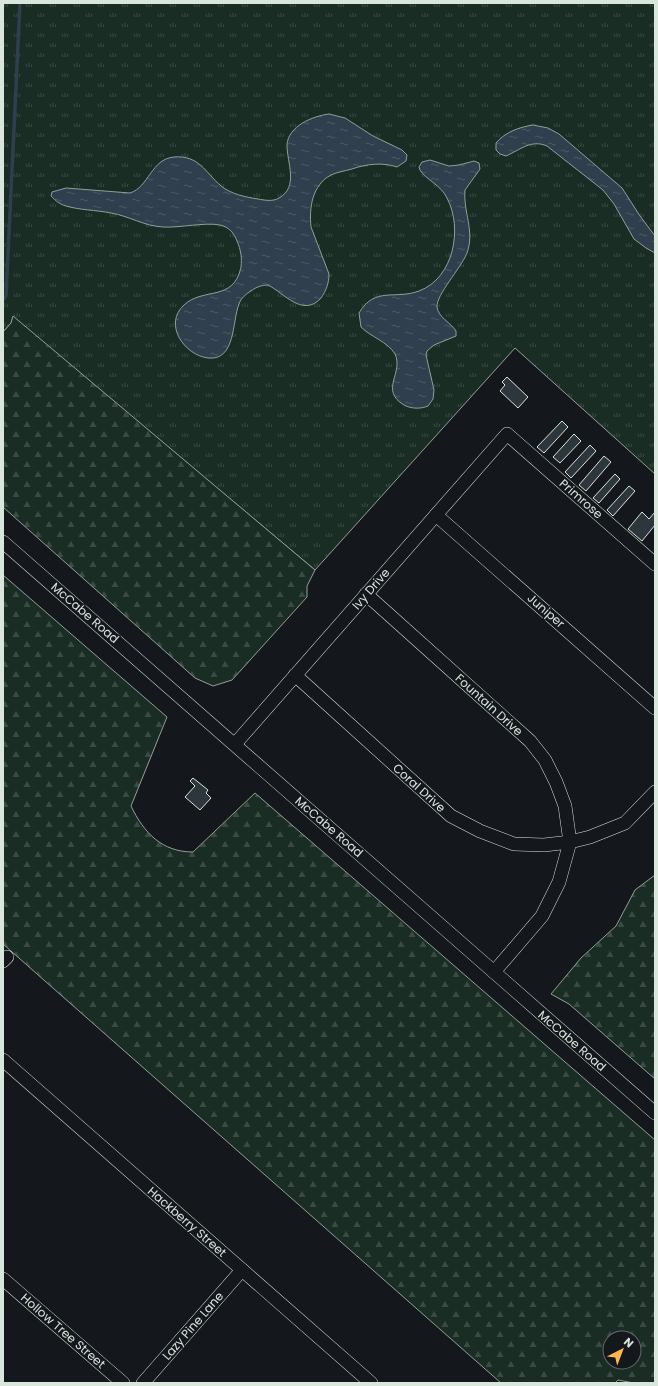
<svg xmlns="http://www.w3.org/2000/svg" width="658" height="1386" font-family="Poppins,sans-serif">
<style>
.grass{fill:url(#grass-tufts);stroke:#939e99}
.forest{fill:url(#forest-firs);stroke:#939e99;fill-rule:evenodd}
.water{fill:url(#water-ripples);stroke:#939e99}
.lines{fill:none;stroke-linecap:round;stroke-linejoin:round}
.stream{stroke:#2f3f4d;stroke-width:3.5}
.building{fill:#2c363c;stroke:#d8e6dc}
.minor-casing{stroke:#d8e6dc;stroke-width:14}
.minor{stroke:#14181c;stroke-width:13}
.labels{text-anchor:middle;stroke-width:3;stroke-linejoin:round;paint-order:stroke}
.street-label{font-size:12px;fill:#d8e6dc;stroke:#14181c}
</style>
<defs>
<pattern id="grass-tufts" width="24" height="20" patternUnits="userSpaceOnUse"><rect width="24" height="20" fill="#1a2d24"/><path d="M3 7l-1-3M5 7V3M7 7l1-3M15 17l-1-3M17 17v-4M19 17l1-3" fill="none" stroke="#3b4b43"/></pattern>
<pattern id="forest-firs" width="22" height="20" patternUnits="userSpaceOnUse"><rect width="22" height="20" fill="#1a2d24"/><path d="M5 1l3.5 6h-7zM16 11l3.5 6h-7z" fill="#3b4b43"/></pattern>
<pattern id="water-ripples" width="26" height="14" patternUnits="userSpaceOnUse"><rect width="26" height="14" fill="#2f3f4d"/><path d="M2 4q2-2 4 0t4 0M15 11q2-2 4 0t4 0" fill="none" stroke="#4c5b66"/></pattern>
</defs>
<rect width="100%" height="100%" fill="#14181c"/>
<!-- grass -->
<path class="grass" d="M 3,3 L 655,3 L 655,474 L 515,348 L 315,570 L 13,317 L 11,323 L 3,332 Z"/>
<!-- forest -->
<g class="forest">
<path d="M 13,316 L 315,570 L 307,586 L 307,597 L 232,680 L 213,686 L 195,678 L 3,507 L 3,332 L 11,323 Z"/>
<path d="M 3,575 L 167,717 L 131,806 C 144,833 162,852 193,852 L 255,793 L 655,1140 L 655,1383 L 634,1383 L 618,1380 L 615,1383 L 501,1383 L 3,944 ZM 610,1338 L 634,1338 L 634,1362 L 610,1362 Z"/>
<path d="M 655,875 L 655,1079 L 569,1004 L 551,994 L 581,958 L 616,926 L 635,890 Z"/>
</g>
<!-- water -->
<g class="water">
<path d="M 329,114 L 345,118 L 373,136 L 402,150 L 407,155 L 406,161 L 397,167 C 383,162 366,164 352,169 C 345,171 337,172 331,175 C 312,185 309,208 311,227 L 329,274 C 329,283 326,291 321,298 C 303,318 284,293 268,285 C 262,285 256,287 251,291 C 246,294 241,298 239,304 C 232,321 236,361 208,358 C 184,355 163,324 184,305 C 203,287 234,302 241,267 C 242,258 241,250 237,241 C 234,233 229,227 220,225 C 205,222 180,228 163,227 C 144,226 129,216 111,213 C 96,210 79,210 66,206 C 59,204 56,201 51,196 L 52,192 L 66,188 L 130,193 C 149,187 151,159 174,157 C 199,155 205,172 221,186 C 231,194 245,197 258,199 C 264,200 273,202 279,198 C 299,187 287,163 287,145 C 288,126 313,116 329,114 Z"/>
<path d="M 533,125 L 548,128 L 559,134 L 622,188 L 640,216 L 655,236 L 655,253 L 646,248 L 634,239 L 614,204 L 603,190 L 547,146 C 531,139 520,150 506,156 L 500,154 L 496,150 L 496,143 C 505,132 520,127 533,125 Z"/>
<path d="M 430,160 L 449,166 L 459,165 L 474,161 L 479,163 L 480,169 L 465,190 C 463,212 475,231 467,253 C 461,268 436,295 437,307 C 438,317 451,323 456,331 L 456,336 L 434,345 L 427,351 L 426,355 L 434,390 L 433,399 L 428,406 C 421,409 411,409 404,405 C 379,390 404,373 395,354 C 388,342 371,337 361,327 L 359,313 C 375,286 395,300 419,291 C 454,278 463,228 447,198 C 441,185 425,179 420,170 L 419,167 L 422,162 Z"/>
</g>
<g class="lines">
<!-- stream -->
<path class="stream" d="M 3,300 L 6,296 L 20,3"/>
</g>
<!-- building -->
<g class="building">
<path d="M 507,377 L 528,397 L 518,408 L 500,391 L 505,385 L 502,382 Z"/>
<path d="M 562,421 L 568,427 L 544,453 L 537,447 Z"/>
<path d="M 574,434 L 581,441 L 560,463 L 553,457 Z"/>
<path d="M 590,445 L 596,451 L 571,478 L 565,472 Z"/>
<path d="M 604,456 L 611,462 L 586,491 L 579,485 Z"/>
<path d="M 615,474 L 620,479 L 599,503 L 593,498 Z"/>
<path d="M 629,486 L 635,491 L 613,516 L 607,510 Z"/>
<path d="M 642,512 L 649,519 L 655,512 L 655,525 L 642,541 L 628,529 Z"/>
<path d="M 193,778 L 208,790 L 206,793 L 211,798 L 200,810 L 185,797 L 195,786 L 190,781 Z"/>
</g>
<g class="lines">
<!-- minor casing -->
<g class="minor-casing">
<g id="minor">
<path d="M 436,515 L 655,708"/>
<path d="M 3,542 L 655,1113"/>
<path d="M 366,594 L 530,741 L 545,760 L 556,782 L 565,806 L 570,842 L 559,882 L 542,916 L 494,972"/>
<path d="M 295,675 L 451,816 L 480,831 L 514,844 L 544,845 L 570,842 L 590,837 L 625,823 L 655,792"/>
<path d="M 235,744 L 507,434 L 655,564"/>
<path d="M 3,961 L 7,957"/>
<path d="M 3,1060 L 371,1383"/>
<path d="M 3,1279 L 123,1383"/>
<path d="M 143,1383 L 242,1270"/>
</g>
</g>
<!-- minor -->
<use href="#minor" class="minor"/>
</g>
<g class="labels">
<!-- street labels -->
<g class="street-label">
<text transform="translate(581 499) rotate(41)" y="4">Primrose</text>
<text transform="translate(371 589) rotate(-49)" y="4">Ivy Drive</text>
<text transform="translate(546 611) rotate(41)" y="4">Juniper</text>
<text transform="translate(85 613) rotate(41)" y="4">McCabe Road</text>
<text transform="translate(489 705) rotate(42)" y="4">Fountain Drive</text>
<text transform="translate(419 788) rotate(42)" y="4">Coral Drive</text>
<text transform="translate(329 827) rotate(41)" y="4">McCabe Road</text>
<text transform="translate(572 1041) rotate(41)" y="4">McCabe Road</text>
<text transform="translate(187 1222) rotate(41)" y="4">Hackberry Street</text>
<text transform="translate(193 1326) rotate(-49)" y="4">Lazy Pine Lane</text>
<text transform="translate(63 1331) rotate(41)" y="4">Hollow Tree Street</text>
</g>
</g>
<!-- border -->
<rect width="658" height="1386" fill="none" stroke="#d8e6dc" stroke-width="8"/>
<!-- north arrow -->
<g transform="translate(622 1350) rotate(42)"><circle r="19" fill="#14181c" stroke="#626a69"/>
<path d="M0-3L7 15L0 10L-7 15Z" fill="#ffb74d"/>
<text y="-6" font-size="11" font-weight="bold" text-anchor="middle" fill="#d8e6dc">N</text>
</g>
</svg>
